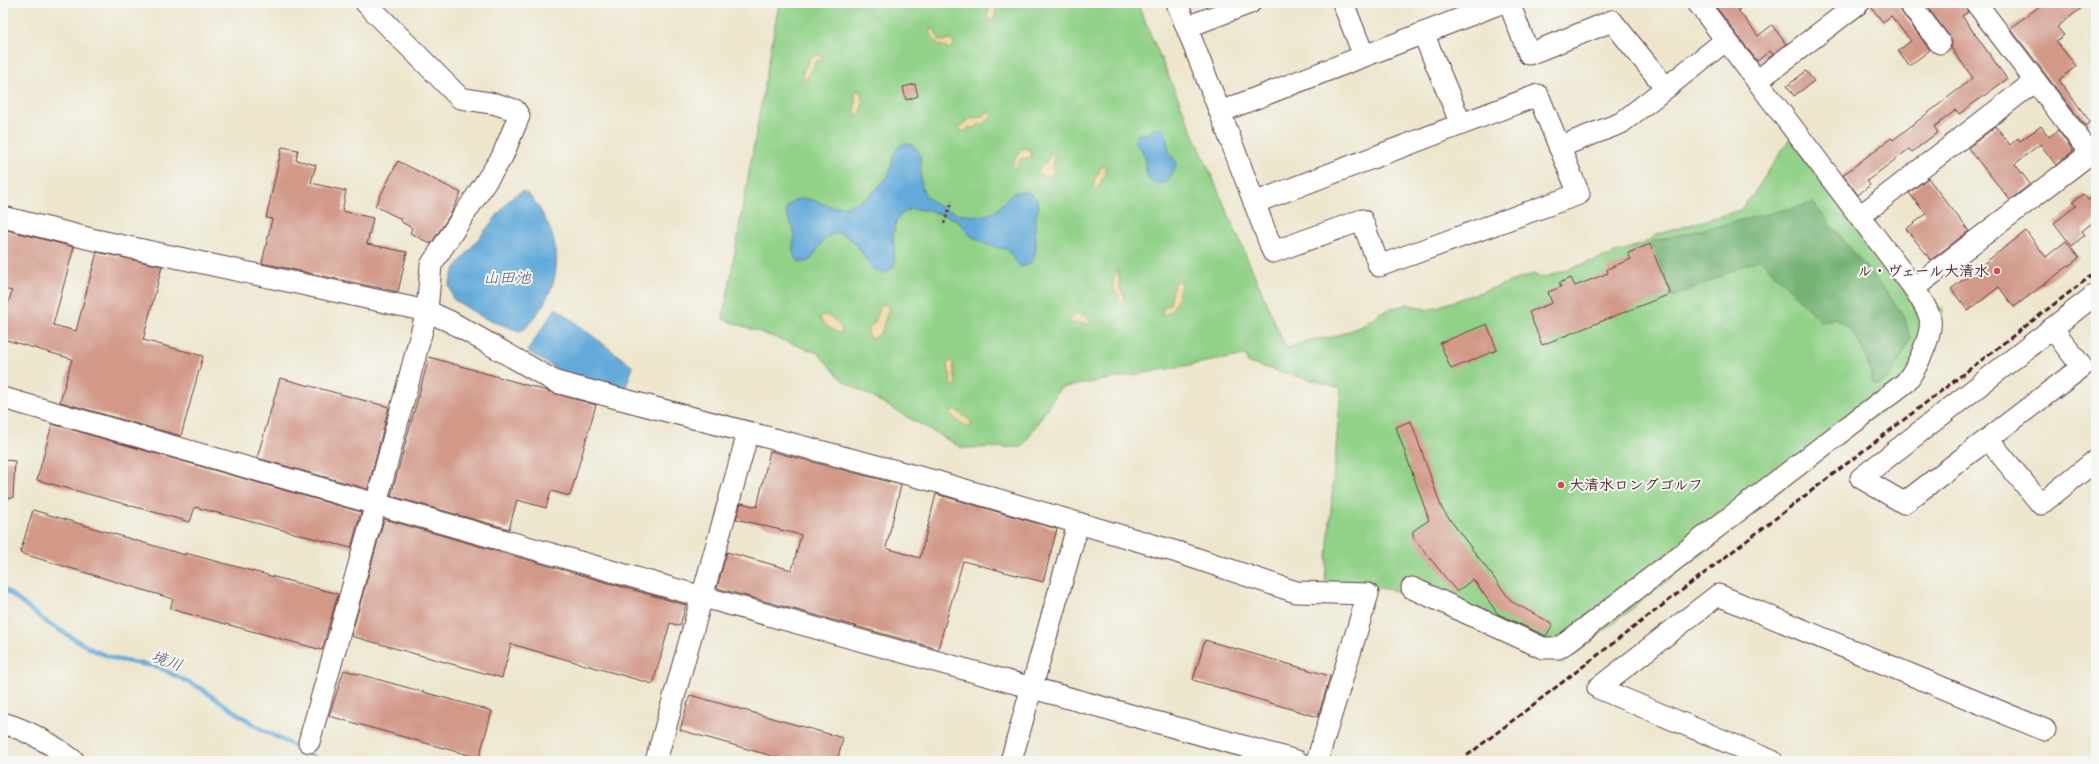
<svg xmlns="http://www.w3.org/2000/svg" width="2099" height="764" font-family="Dekko,'Klee One',sans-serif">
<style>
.industrial{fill:#ccc2b9}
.green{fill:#91d188;stroke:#6e785a}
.forest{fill:#74b374;stroke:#5f6950}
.sand{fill:#eeda9e;stroke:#9c7c64}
.water{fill:#64aada;stroke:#576482}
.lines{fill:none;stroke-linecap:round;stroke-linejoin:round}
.stream{stroke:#64aada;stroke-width:4.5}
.building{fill:#d29989}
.minor-casing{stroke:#623d43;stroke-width:23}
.path{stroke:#623d43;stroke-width:2.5;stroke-dasharray:3 3;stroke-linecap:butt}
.minor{stroke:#fff;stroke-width:21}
.rail{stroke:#4a1f2b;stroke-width:3;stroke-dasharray:6 3;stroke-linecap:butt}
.poi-dot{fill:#d1495b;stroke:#f6f6f2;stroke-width:1.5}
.labels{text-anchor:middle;stroke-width:4;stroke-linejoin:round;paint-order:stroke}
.poi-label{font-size:15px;font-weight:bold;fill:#4a1f2b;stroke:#f6f6f2;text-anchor:end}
.water-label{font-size:16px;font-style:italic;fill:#545771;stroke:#f6f6f2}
</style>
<rect width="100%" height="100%" fill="#f6f6f2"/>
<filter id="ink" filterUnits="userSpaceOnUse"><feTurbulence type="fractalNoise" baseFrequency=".025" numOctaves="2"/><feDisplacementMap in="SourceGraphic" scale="8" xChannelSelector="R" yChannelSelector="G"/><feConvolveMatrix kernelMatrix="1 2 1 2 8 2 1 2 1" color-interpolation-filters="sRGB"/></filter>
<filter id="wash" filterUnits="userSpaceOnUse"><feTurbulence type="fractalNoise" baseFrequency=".012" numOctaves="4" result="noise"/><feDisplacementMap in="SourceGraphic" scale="16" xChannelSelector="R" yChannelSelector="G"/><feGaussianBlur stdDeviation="0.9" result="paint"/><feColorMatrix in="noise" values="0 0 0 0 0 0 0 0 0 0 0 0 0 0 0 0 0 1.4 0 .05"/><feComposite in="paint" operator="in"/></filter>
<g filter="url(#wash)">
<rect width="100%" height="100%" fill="#ede6cd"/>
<!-- industrial -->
<path class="industrial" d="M 1772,23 L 1791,48 L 1759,74 L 1739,49 Z"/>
<!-- green -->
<path class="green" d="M 779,3 L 1137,3 L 1286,348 L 1311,340 L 1332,337 L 1362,326 L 1381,312 L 1408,304 L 1428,310 L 1533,274 L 1542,278 L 1645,243 L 1656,235 L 1740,210 L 1753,195 L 1790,138 L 1907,294 L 1943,308 L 1927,364 L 1918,382 L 1562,664 L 1393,590 L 1325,581 L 1341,388 L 1248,363 L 1246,355 L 1060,388 L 1022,447 L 962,448 L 842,380 L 818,353 L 723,319 Z"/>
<!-- forest -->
<path class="forest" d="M 1813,203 L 1892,299 L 1906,322 L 1910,339 L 1892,374 L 1879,385 L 1873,383 C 1867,357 1860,332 1835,318 L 1821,322 L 1760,259 L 1673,297 L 1651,242 Z"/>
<!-- sand -->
<g class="sand">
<path d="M 992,3 L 998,3 L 994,19 L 990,21 L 987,15 Z"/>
<path d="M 930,28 L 935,31 L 940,41 L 951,40 L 955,45 L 949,49 L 938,44 L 929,33 Z"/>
<path d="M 821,54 L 823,58 L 815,62 L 814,67 L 810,70 L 807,79 L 804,80 L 803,71 L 809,62 L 809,58 Z"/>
<path d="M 858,90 C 864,97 863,106 860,114 L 857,115 L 855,111 L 855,93 Z"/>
<path d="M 991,112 L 992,116 L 986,123 L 980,124 L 975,128 L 968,128 L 966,132 L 961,131 L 959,127 L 971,118 L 983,117 L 985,113 Z"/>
<path d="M 1024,148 L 1030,150 L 1032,156 L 1029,158 L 1021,159 L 1015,169 L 1012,165 L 1019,152 Z"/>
<path d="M 1051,153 L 1054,155 L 1053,162 L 1054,172 L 1048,177 L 1042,176 L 1038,173 L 1040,166 L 1047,161 Z"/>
<path d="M 1102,166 L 1106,166 L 1105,175 L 1096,191 L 1094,190 L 1094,180 Z"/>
<path d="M 1118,269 L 1120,288 L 1125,297 L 1122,303 L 1119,302 L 1119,296 L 1113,289 L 1113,278 Z"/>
<path d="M 1178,280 L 1181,281 C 1181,292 1174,313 1163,316 L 1163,309 L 1170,304 L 1174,283 Z"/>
<path d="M 885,304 L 889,308 L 881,333 L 871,340 L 868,335 C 867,327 871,327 875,321 C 879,315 877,307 885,304 Z"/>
<path d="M 1076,313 L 1085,316 L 1091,322 L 1090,324 L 1070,323 L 1069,319 Z"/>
<path d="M 824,315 C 832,316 843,325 842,333 C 837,334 821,324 820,317 Z"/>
<path d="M 949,360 L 953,362 L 956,384 L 953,387 L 950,384 L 951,377 L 947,366 Z"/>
<path d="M 954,409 L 971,421 L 972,426 L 969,427 L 957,421 L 951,414 L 952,410 Z"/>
</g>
<!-- water -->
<g class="water">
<path d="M 1155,128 L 1163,129 L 1166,133 L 1169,152 L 1176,162 C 1176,176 1159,192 1149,179 C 1143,171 1147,163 1144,155 C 1142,149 1137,147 1135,142 L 1138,134 L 1147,134 Z"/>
<path d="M 905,143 C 929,146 917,175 923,190 C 928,203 947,211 961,214 C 970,216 982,217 991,213 C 1005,208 1008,188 1026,192 C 1033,193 1036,198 1039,204 C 1038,211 1035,218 1035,226 C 1035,241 1040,252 1029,265 L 1021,267 L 1014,260 L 1008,250 L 988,245 L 971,236 L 957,220 L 928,210 L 910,209 L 902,214 L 896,221 L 893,236 L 895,261 L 894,267 L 884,273 L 872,269 C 863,255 846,219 825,239 C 818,246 816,256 808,262 L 799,262 C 786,250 797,243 794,231 C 793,225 786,218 786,211 C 786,208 789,205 791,203 C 806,191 821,207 837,207 C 849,206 859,203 868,196 C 876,190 884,182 889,173 C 894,162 891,148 905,143 Z"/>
<path d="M 523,191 C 532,196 539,207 544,217 C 568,260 555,295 525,329 L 519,331 L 484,318 L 453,299 L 449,285 L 455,268 L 512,197 Z"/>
<path d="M 556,308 L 633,367 L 624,392 L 573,379 L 527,351 Z"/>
</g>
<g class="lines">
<!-- stream -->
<path class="stream" d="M 3,588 L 46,622 L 93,650 L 115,659 L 158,667 L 200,688 L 256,726 L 322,761"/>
</g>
<g id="blocks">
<!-- building -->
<g class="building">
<path d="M 1713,3 L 1747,3 L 1738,10 L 1758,36 L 1772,25 L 1786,44 L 1773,54 L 1770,51 L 1757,61 Z"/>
<path d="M 1871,3 L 1897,3 L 1900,10 L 1930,50 L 1909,66 L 1898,51 L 1911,41 L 1891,16 L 1883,22 L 1870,6 Z"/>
<path d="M 1937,3 L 1963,3 L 1968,12 L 1962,16 L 2007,79 L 1959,114 L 1956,110 L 1934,127 L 1938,132 L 1912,152 L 1909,149 L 1867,181 L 1870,185 L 1858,195 L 1843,175 L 1891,138 L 1893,140 L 1973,78 L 1951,48 L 1952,42 L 1949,36 L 1929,9 Z"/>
<path d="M 2044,3 L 2088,3 L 2057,27 L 2064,35 L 2056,41 L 2076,66 L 2059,80 L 2090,122 L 2085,126 L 2010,28 Z"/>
<path d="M 1806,71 L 1814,81 L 1794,96 L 1787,86 Z"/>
<path d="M 915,84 L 918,96 L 906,100 L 903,87 Z"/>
<path d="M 1996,126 L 2010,145 L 2018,138 L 2020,141 L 2041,126 L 2049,137 L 2058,130 L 2073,151 L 2056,165 L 2040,144 L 2015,164 L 2030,184 L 2010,200 L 1968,148 Z"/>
<path d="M 282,147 L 298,150 L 296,160 L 316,165 L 311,183 L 346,191 L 342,211 L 373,218 L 367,244 L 407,252 L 398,292 L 262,263 L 272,219 L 266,218 Z"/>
<path d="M 398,161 L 461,193 L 450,215 L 431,244 L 410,233 L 412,228 L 400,221 L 401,219 L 375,206 Z"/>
<path d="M 1928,178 L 1969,231 L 1931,260 L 1906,229 L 1926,214 L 1909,193 Z"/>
<path d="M 2083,194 L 2088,200 L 2096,194 L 2096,220 L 2082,231 L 2085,235 L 2072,246 L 2054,223 L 2076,206 L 2073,202 Z"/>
<path d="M 3,229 L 74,247 L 53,325 L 76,331 L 97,252 L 162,266 L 143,340 L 203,356 L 181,436 L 60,402 L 72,359 L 3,339 L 3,320 L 12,291 L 3,289 Z"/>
<path d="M 2026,231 L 2046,257 L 2066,241 L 2079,258 L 2014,307 L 1999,287 L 1968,311 L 1951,289 Z"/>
<path d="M 1650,244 L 1670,294 L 1542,345 L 1529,312 L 1552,303 L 1548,292 L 1561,287 L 1559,283 L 1571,278 L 1575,286 L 1608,273 L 1607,269 L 1631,259 L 1628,253 Z"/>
<path d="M 1487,324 L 1497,350 L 1451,369 L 1440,343 Z"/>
<path d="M 429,357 L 596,405 L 570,496 L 551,491 L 546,508 L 517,500 L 509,529 L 391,496 Z"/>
<path d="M 280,378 L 389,407 L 368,489 L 257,458 Z"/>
<path d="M 1411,421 L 1442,509 L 1512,602 L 1553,624 L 1546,636 L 1498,614 L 1473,579 L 1457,592 L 1413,537 L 1413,531 L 1429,520 L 1396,427 Z"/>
<path d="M 52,424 L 361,512 L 351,548 L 195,507 L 190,522 L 37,480 Z"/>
<path d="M 770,451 L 901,485 L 886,548 L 920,558 L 936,494 L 1057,529 L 1043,582 L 963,561 L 938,649 L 717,588 L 727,552 L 792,570 L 801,535 L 736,519 L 741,503 L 757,507 Z"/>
<path d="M 3,460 L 15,461 L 13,498 L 3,498 Z"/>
<path d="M 33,510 L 185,555 L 185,553 L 338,594 L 322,650 L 170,609 L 173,599 L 20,553 Z"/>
<path d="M 384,519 L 686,605 L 680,626 L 670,623 L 653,684 L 511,644 L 502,678 L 351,636 Z"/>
<path d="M 1205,640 L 1330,676 L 1318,717 L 1193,680 Z"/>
<path d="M 344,670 L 492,711 L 479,758 L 329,716 Z"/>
<path d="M 690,695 L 843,738 L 837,761 L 790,761 L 680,730 Z"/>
</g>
</g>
</g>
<g filter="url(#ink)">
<use href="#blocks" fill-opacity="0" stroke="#623d43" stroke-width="1"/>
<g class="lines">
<!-- minor casing -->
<g class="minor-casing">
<g id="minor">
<path d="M 1177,3 L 1220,112 L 1501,3"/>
<path d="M 1343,3 L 1364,56"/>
<path d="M 1509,3 L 1529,54 L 1612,21 L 1666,88 L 1726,40"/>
<path d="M 1698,3 L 1914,288 L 2096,149"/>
<path d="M 1909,3 L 1940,43"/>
<path d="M 1976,3 L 2090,153"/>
<path d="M 1187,27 L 1250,3"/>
<path d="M 1423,33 L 1461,124"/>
<path d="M 1757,81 L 1859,3"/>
<path d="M 1220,112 L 1273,252 L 1362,220 L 1379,266 L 1579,194 L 1538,95 L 1254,203"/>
<path d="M 1559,147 L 1621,123 L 1666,88"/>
<path d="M 1860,216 L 2035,81"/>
<path d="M 3,217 L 91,239 L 427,311 L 451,322 L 556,382 L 938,482 L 1177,552 L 1296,592 L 1368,594 L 1317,761"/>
<path d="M 2052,328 L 2082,367 L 1904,503 L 1861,478 L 2096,294"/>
<path d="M 3,398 L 703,597 L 1297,761"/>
<path d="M 1988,439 L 2041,504 L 2096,460"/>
<path d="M 1412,588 L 1543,648 L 1558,648 L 1566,643 L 1905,383 C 1916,370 1933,335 1930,318 C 1927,307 1919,297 1914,288"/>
<path d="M 3,723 C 30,731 51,743 74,761"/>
<path d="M 309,742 L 376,504 L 427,311 L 431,265 L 502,157 L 519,116 L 515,110 L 496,104 L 460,98 L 366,3"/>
<path d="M 656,761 L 748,433"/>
<path d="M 1011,761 L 1078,524"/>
<path d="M 1772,761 L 1598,688 L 1718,595 L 2045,730"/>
</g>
</g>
<!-- path -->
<path class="path" d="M 944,224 L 952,201"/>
<!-- minor -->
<use href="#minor" class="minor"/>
<!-- rail -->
<path class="rail" d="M 1460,761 L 2096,272"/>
</g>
</g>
<!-- markers -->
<g class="poi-dot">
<circle cx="1997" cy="271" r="4"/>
<circle cx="1561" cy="485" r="4"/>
</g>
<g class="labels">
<!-- poi labels -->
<g class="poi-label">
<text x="1989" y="276">ル・ヴェール大清水</text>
<text x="1569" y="490" text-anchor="start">大清水ロングゴルフ</text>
</g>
<!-- water labels -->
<g class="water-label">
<text x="507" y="283">山田池</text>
<text transform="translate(167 660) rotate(20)" y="6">境川</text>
</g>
</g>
<!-- margin -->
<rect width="2099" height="764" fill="none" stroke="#f6f6f2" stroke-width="16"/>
</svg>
